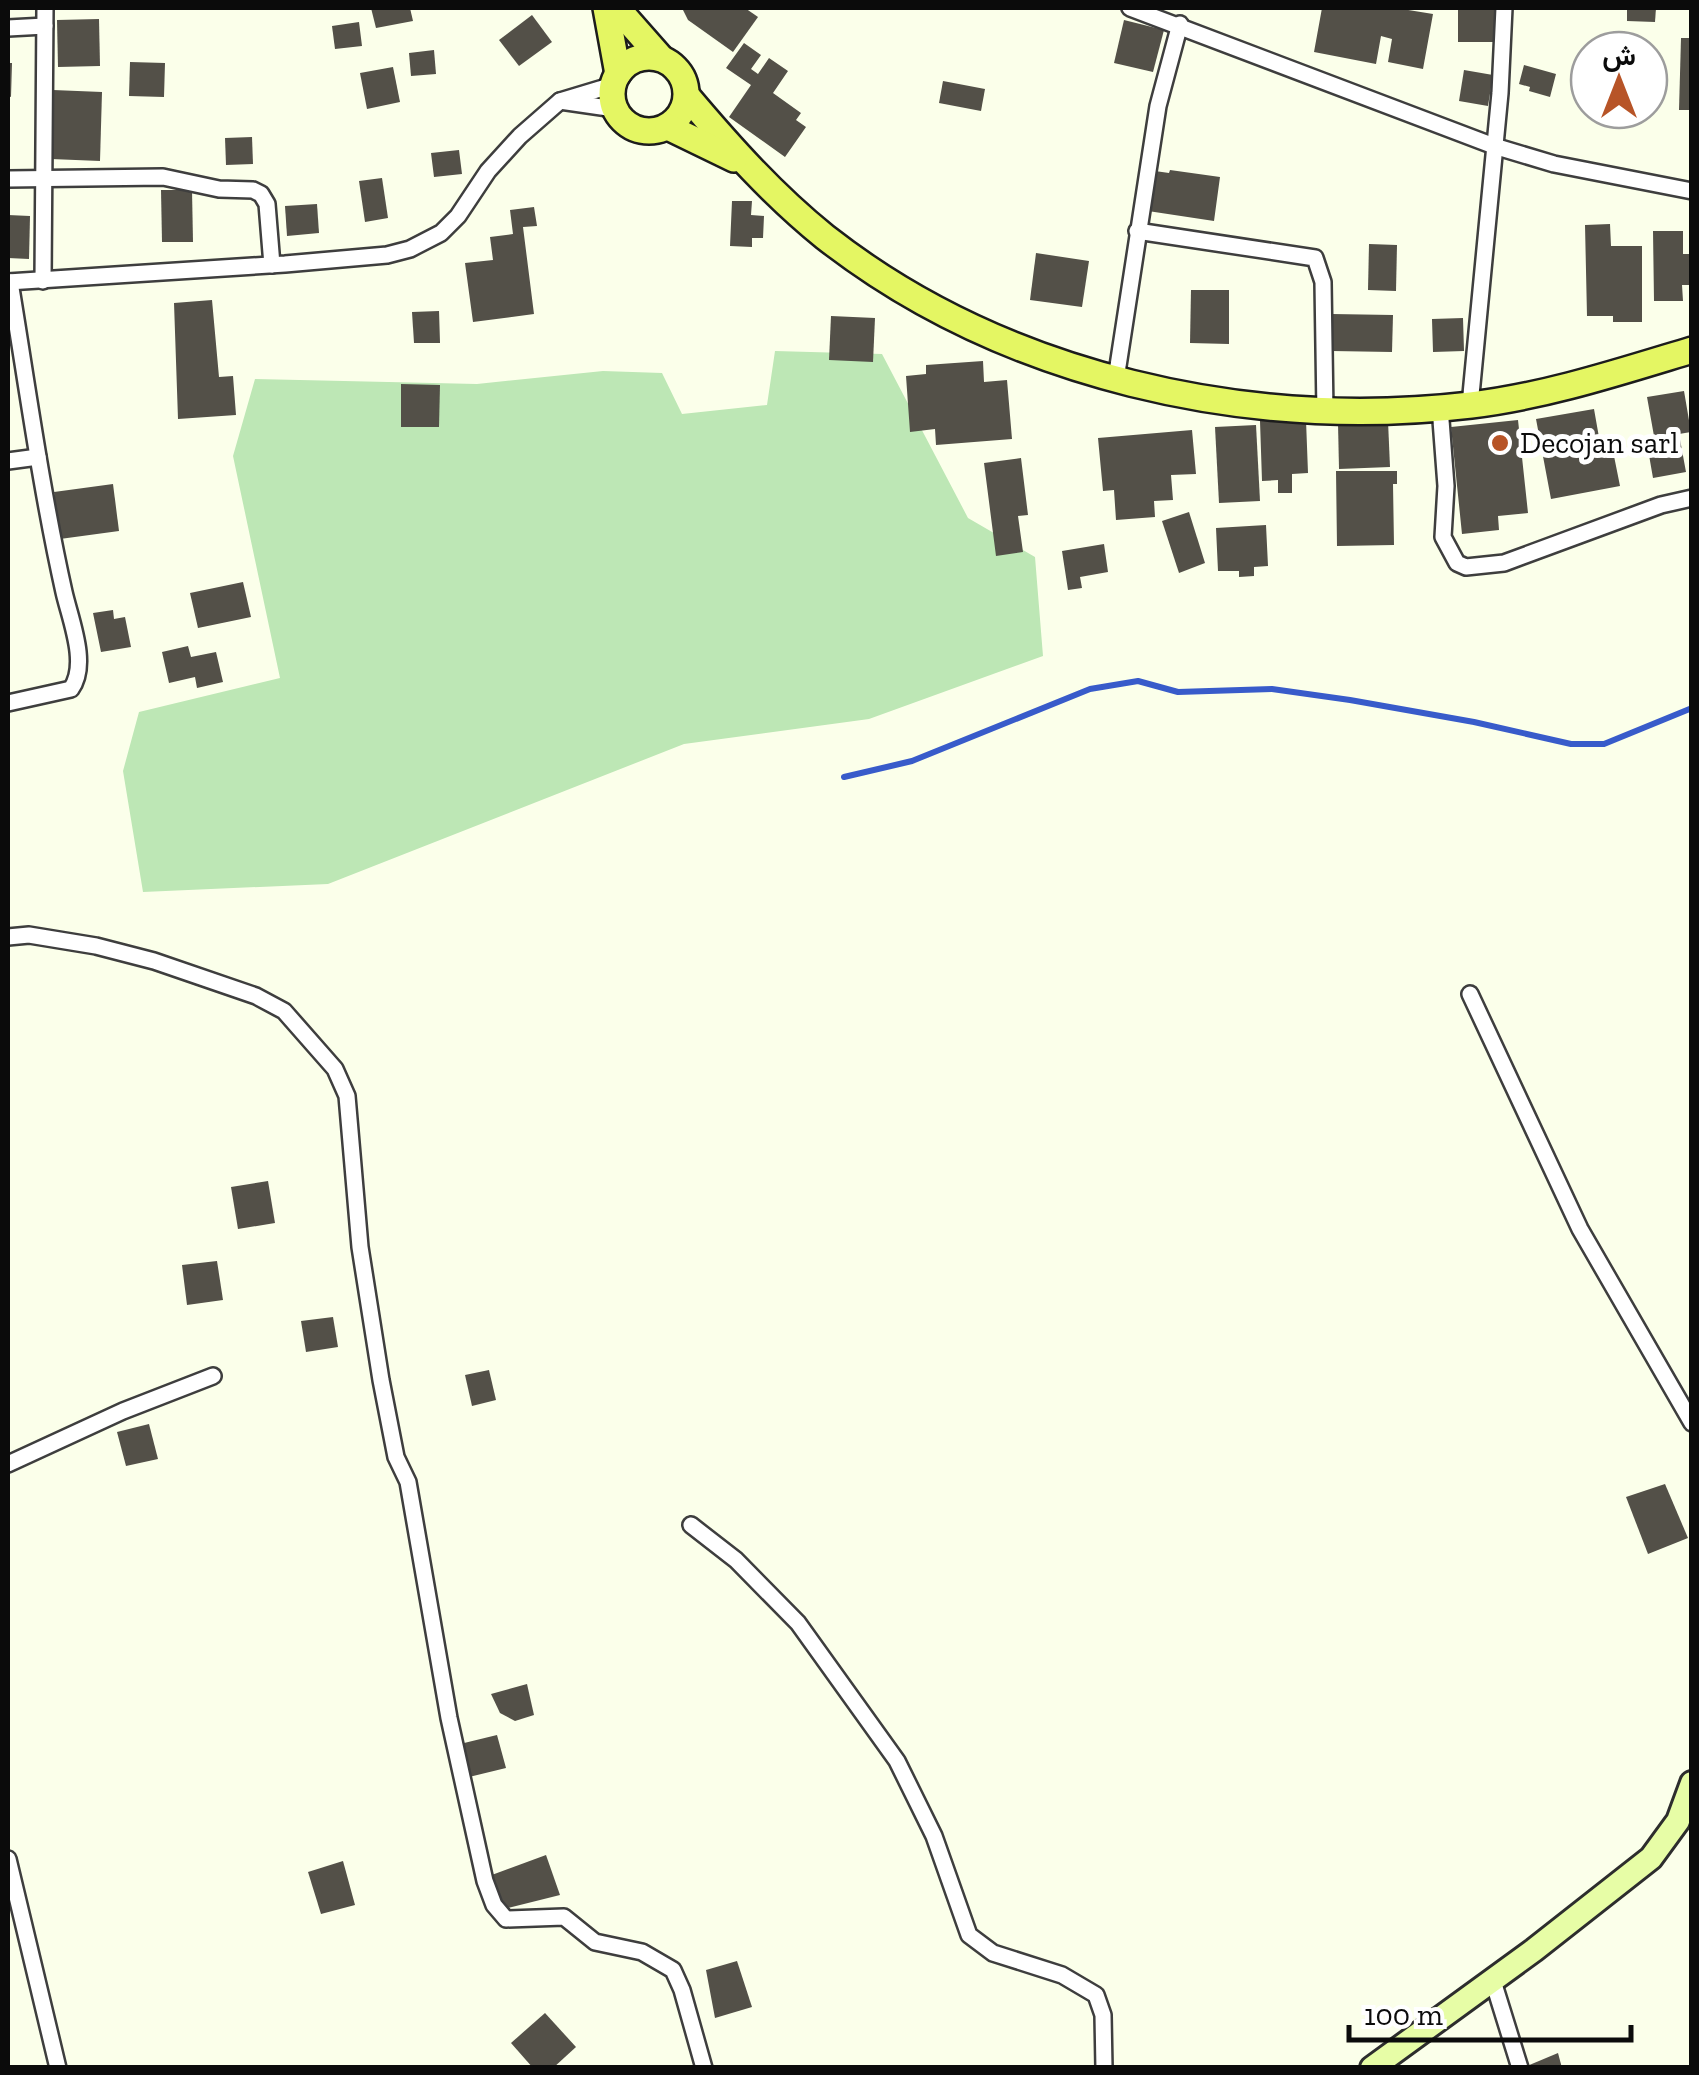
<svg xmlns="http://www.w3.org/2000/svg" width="1699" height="2075" font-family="'Zilla Slab',Vazirmatn,serif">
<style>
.green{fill:#bde7b5}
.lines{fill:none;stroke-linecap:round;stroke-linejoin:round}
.stream{stroke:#385bca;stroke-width:6}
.building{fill:#535048}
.minor-casing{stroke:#3e3e3e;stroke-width:20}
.secondary-casing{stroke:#2d2d2d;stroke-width:28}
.primary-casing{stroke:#1c1c1c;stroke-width:30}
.minor{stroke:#fff;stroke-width:15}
.secondary{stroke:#e7fda6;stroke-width:22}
.primary{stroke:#e4f663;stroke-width:25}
.poi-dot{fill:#b75427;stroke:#fff;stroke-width:4}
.labels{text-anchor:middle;stroke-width:10;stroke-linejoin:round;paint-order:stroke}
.poi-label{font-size:30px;fill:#0b0b0b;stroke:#fff;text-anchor:start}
</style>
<rect width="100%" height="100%" fill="#fbffea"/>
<!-- green -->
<path class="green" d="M 775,351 L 882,354 L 968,518 L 1035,557 L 1043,656 L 869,719 L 684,744 L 328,884 L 143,892 L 123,771 L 139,712 L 280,678 L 233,456 L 255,379 L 477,384 L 603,371 L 662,373 L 682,414 L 767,405 Z"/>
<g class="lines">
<!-- stream -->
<path class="stream" d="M 844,777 L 912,761 L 1090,689 L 1138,681 L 1178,692 L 1272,689 L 1350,700 L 1474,722 L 1571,744 L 1604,744 L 1692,708"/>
</g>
<!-- building -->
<g class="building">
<path d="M 371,8 L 410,8 L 413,21 L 376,28 Z"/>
<path d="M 682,8 L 745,8 L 758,17 L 733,52 L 688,20 Z"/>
<path d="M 1322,8 L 1396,8 L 1433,14 L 1423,69 L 1388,62 L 1392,39 L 1381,36 L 1376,64 L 1314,52 Z"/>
<rect x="1458" y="8" width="36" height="34"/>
<path d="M 1627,8 L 1656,8 L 1655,22 L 1627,21 Z"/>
<path d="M 532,15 L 552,42 L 519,66 L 499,40 Z"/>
<path d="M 99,19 L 100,66 L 58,67 L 57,20 Z"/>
<path d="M 1124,20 L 1164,30 L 1153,72 L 1114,63 Z"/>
<path d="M 359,22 L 362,46 L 335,49 L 332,26 Z"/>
<path d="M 1681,38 L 1692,38 L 1692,110 L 1679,110 Z"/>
<path d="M 744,43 L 761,55 L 751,69 L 758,74 L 769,58 L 788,71 L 773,93 L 801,113 L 796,120 L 806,127 L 785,157 L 729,117 L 751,85 L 726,68 Z"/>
<path d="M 434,50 L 436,74 L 411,76 L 409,53 Z"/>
<path d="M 130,62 L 165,63 L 164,97 L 129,96 Z"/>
<path d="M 8,63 L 12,63 L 11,97 L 8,96 Z"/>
<path d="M 1524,65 L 1556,74 L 1550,97 L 1529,91 L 1530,87 L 1519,84 Z"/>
<path d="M 393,67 L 400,102 L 367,109 L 360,73 Z"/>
<path d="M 1464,70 L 1493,75 L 1488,106 L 1459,101 Z"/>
<path d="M 943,81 L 985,89 L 981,111 L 939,103 Z"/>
<path d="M 53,90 L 102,92 L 100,161 L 51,159 Z"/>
<path d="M 252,137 L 253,164 L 226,165 L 225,138 Z"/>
<path d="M 459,150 L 462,174 L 434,177 L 431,153 Z"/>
<path d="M 1170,170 L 1220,177 L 1214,221 L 1148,211 L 1155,171 L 1169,173 Z"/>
<path d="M 382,178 L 388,218 L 365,222 L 359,181 Z"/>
<path d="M 161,190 L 192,190 L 193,242 L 162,242 Z"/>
<path d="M 732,201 L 752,201 L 751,215 L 764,216 L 763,238 L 752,238 L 752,247 L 730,246 Z"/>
<path d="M 317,204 L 319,233 L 287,236 L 285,206 Z"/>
<path d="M 534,207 L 537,226 L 523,227 L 534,314 L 473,322 L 465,263 L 493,260 L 490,237 L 513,234 L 510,210 Z"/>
<path d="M 8,215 L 30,216 L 29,259 L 8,258 Z"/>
<path d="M 1610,224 L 1611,246 L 1642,246 L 1642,322 L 1613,322 L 1613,316 L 1587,316 L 1585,225 Z"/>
<path d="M 1653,231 L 1683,231 L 1683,254 L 1692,254 L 1692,285 L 1682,285 L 1683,301 L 1654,301 Z"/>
<path d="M 1369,244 L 1397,245 L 1396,291 L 1368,290 Z"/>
<path d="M 1036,253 L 1089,261 L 1082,307 L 1030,300 Z"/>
<path d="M 1191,290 L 1229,290 L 1229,344 L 1190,343 Z"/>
<path d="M 212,300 L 219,377 L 233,376 L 236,415 L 178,419 L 174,303 Z"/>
<path d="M 439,311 L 440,343 L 414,343 L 412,312 Z"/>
<path d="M 1332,314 L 1393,315 L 1392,352 L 1332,351 Z"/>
<path d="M 831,316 L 875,318 L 873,362 L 829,360 Z"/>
<path d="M 1463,318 L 1464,351 L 1433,352 L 1432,319 Z"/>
<path d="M 983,361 L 984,382 L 1007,380 L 1012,439 L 936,445 L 935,429 L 910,432 L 906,376 L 926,374 L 926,365 Z"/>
<path d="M 401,384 L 440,385 L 439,427 L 401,427 Z"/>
<path d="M 1684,391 L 1691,432 L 1679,434 L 1686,472 L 1653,478 L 1646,438 L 1654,436 L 1647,397 Z"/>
<path d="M 1594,409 L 1600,443 L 1611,441 L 1620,486 L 1551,499 L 1536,419 Z"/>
<path d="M 1306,420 L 1308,473 L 1292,474 L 1292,493 L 1278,493 L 1278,480 L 1262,481 L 1260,421 Z"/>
<path d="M 1518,420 L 1528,513 L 1498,516 L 1499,530 L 1462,534 L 1451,427 Z"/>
<path d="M 1388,421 L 1390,467 L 1339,469 L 1338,423 Z"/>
<path d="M 1256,425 L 1260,501 L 1219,503 L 1215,427 Z"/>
<path d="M 1192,430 L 1196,474 L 1171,475 L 1173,500 L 1154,501 L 1155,517 L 1116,520 L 1114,490 L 1103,491 L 1098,438 Z"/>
<path d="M 1021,458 L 1028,515 L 1018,516 L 1023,552 L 996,556 L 984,463 Z"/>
<path d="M 1336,471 L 1397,471 L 1397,484 L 1393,484 L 1394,545 L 1337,546 Z"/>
<path d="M 113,484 L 119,531 L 60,539 L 54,492 Z"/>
<path d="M 1189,512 L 1205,563 L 1179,573 L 1162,521 Z"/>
<path d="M 1266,525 L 1268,566 L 1254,567 L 1254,576 L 1239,577 L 1239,571 L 1218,571 L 1216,528 Z"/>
<path d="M 1104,544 L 1108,572 L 1080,577 L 1082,588 L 1068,590 L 1062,551 Z"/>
<path d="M 243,582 L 251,617 L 198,628 L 190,593 Z"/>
<path d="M 113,610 L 114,619 L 125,617 L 131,647 L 101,652 L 93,613 Z"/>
<path d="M 188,646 L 191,657 L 216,652 L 223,682 L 197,688 L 195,677 L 169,683 L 162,652 Z"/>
<path d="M 268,1181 L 275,1223 L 238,1229 L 231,1187 Z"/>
<path d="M 217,1261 L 223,1300 L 187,1305 L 182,1265 Z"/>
<path d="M 333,1317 L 338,1347 L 306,1352 L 301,1321 Z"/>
<path d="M 489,1370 L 496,1400 L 472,1406 L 465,1375 Z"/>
<path d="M 149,1424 L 158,1459 L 126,1466 L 117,1432 Z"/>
<path d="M 1665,1484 L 1688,1538 L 1648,1554 L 1626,1497 Z"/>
<path d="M 527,1684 L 534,1715 L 515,1721 L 500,1713 L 491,1694 Z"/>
<path d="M 497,1735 L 506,1768 L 469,1777 L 460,1744 Z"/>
<path d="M 546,1855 L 560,1895 L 504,1909 L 489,1876 Z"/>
<path d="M 343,1861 L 355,1905 L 321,1914 L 308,1872 Z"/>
<path d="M 737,1961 L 752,2007 L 715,2018 L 706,1970 Z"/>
<path d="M 545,2013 L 576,2047 L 553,2068 L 533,2068 L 511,2043 Z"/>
<path d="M 1558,2053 L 1562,2068 L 1522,2068 Z"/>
</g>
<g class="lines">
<!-- minor casing -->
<g class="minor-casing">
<g id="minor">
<path d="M 1130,8 L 1494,146 L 1554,164 L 1692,191"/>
<path d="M 8,28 L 45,26"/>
<path d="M 560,101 L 615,109"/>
<path d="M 8,179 L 163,177 L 219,189 L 253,190 L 261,194 L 267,204 L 272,265"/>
<path d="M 1137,231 L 1315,258 L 1323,282 L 1325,413"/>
<path d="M 43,281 L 45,8"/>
<path d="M 8,282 L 285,264 L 387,255 L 410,249 L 441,233 L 458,216 L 488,171 L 520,136 L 560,101 L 613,85"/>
<path d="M 1116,379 L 1158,106 L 1180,24"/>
<path d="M 1470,405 L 1500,93 L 1504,8"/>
<path d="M 1440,407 L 1446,486 L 1443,537 L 1457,563 L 1466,567 L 1504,563 L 1661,505 L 1692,498"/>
<path d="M 8,461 L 38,457"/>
<path d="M 8,703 L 71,689 C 89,664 70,619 64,592 C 41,489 27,385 10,282"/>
<path d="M 8,937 L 29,935 L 96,946 L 154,961 L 256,996 L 284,1011 L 335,1069 L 347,1096 L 360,1247 L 381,1380 L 396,1457 L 408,1482 L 449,1718 L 485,1881 L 494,1905 L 506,1919 L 564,1917 L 595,1942 L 642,1952 L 673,1970 L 682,1990 L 704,2068"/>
<path d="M 1470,994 L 1580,1229 L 1692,1423"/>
<path d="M 8,1464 L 123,1411 L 213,1376"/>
<path d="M 691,1525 L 736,1560 L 798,1623 L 897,1761 L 934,1836 L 969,1935 L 993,1953 L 1062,1975 L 1096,1995 L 1103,2015 L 1104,2068"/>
<path d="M 8,1859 L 58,2068"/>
<path d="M 1493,1981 L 1520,2068"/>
</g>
</g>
<!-- secondary casing -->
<g class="secondary-casing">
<path id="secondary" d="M 1372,2068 L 1534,1950 L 1651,1858 L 1678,1821 L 1692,1783"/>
</g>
<!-- primary casing -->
<g class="primary-casing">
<g id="primary">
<path d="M 606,8 L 618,74"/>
<path d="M 617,8 L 661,58"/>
<circle cx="649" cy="94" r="37"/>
<path d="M 687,96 C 730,147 773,195 825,237 C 1004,377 1248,431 1471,405 C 1546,396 1619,372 1692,350"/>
<path d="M 668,127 L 734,159"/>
</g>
</g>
<!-- minor -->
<use href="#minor" class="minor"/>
<!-- secondary -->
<use href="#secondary" class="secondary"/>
<!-- primary -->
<use href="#primary" class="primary"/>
</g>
<!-- markers -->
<circle class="poi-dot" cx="1500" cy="443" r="10"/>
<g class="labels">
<!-- poi labels -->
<g class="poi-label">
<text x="1520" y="453">Decojan sarl</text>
</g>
</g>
<!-- border -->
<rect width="1699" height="2075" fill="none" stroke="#0b0b0b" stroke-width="20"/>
<!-- north arrow -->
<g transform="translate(1619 80)"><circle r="48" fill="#ffffff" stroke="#9d9d9d" stroke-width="2.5"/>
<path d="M0-8L18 38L0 25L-18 38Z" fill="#b75427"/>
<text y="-15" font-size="28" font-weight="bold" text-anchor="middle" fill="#0b0b0b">ش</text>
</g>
<!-- scale -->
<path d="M1349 2025v15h282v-15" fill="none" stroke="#0b0b0b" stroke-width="5"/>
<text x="1364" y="2025" font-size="30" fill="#0b0b0b" stroke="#ffffff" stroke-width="8" paint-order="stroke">100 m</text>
</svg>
